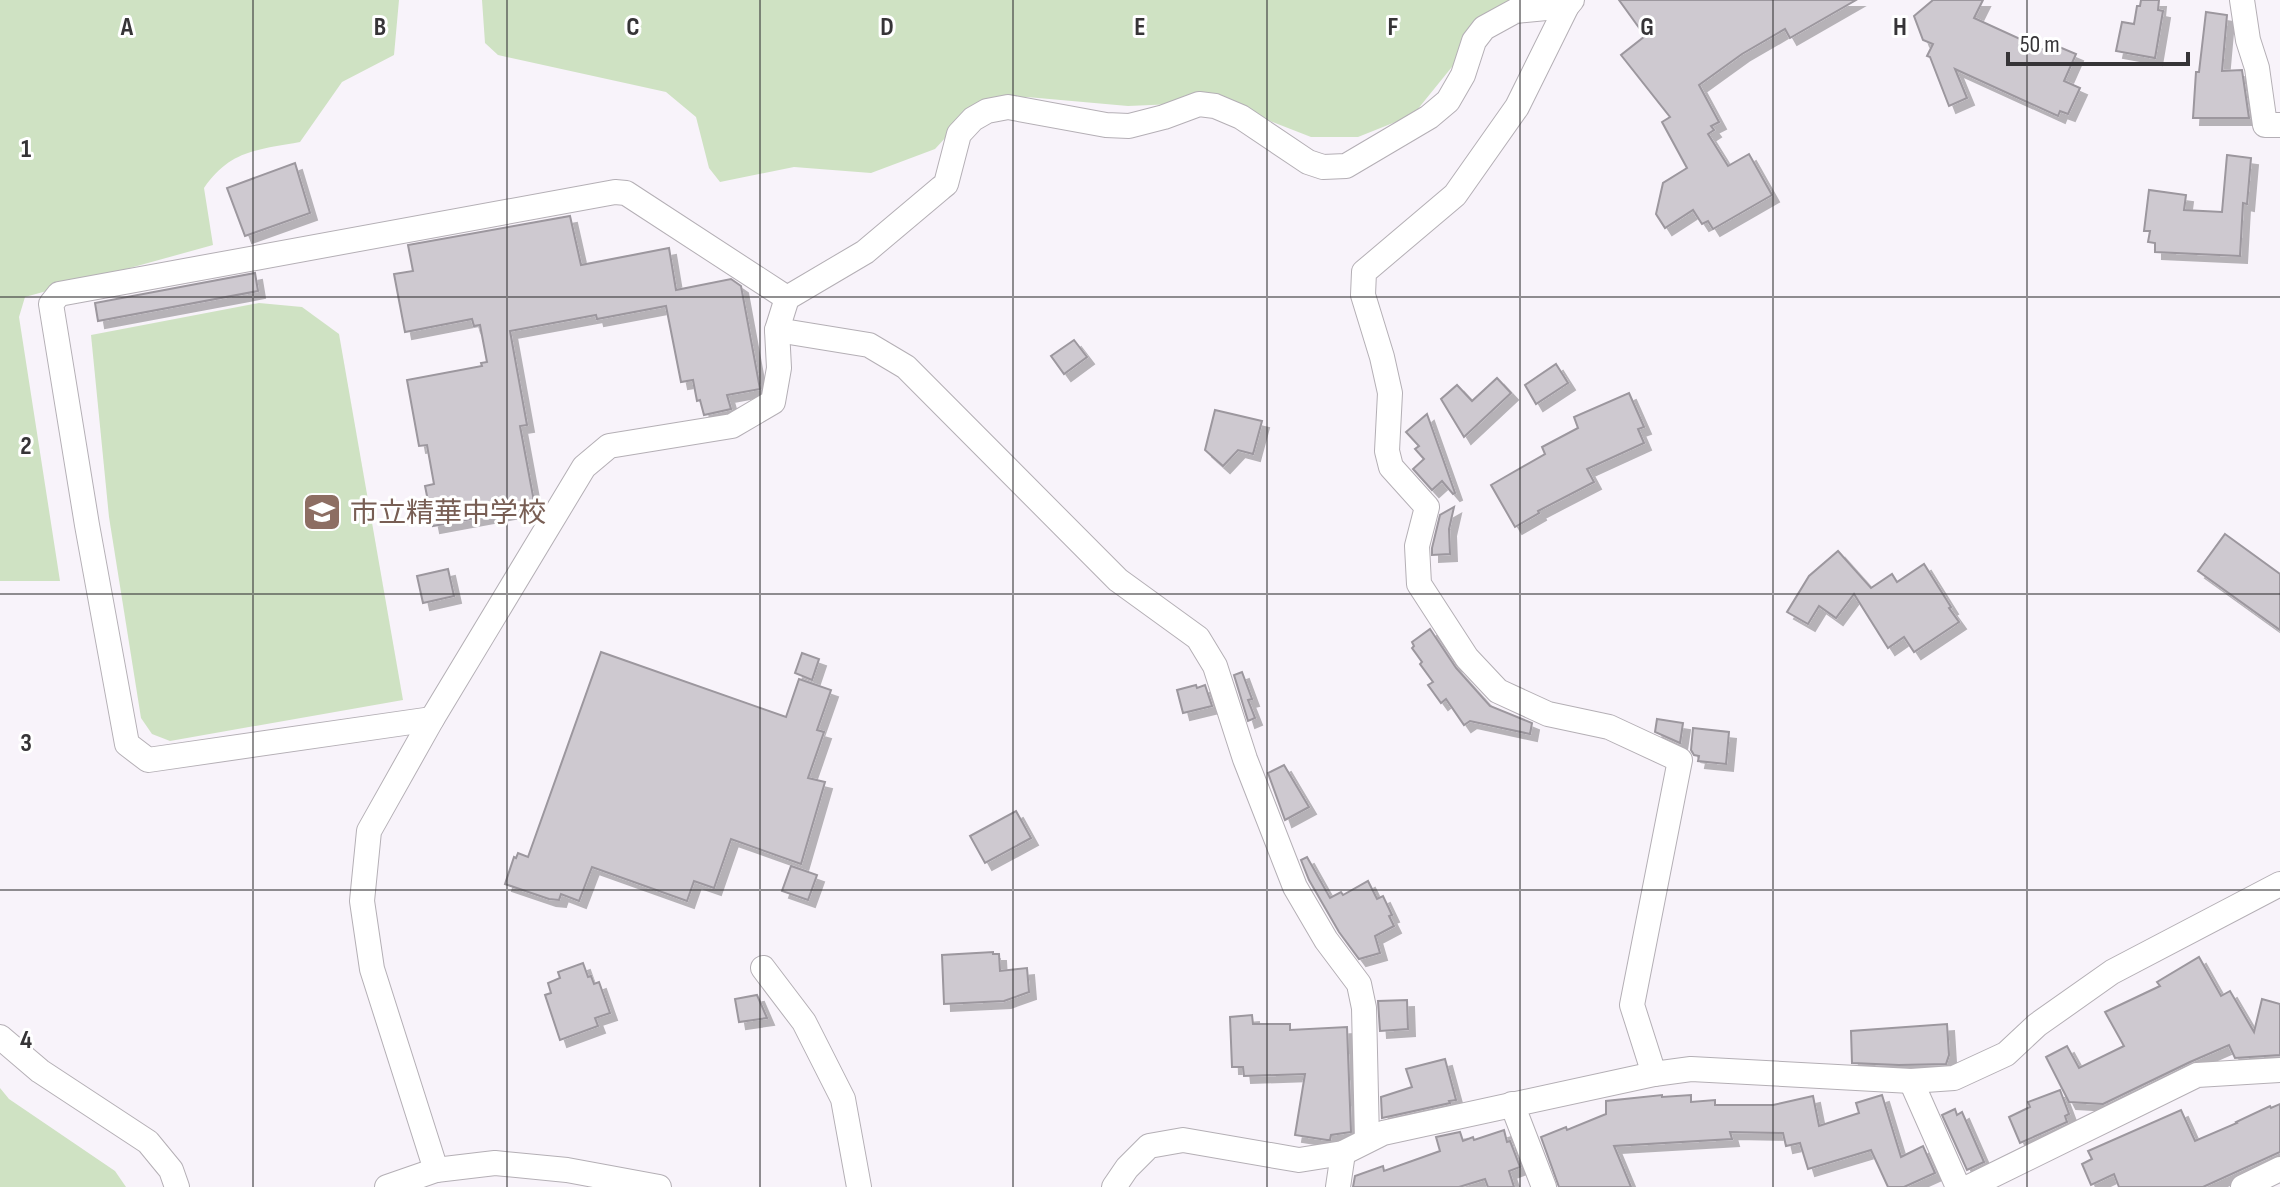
<svg xmlns="http://www.w3.org/2000/svg" width="2280" height="1187" font-family="'Sofia Sans Condensed','Noto Sans JP',sans-serif">
<style>
.green{fill:#cfe2c3}
.building{fill:#cec9d0;stroke:#9c979e;stroke-width:2;filter:url(#shadow)}
.lines{fill:none;stroke-linecap:round;stroke-linejoin:round}
.street-casing{stroke:#b4afb5;stroke-width:26}
.street{stroke:#fff;stroke-width:24}
.grid{fill:none;stroke:#363437;stroke-width:2;stroke-opacity:0.55}
.labels{text-anchor:middle;stroke-width:6;stroke-linejoin:round;paint-order:stroke}
.education-label{font-size:28px;fill:#785e54;stroke:#fff;text-anchor:start}
.grid-label{font-size:26px;text-anchor:middle;font-weight:bold;fill:#363437;stroke:#fff;stroke-width:6;stroke-linejoin:round;paint-order:stroke}
</style>
<defs>
<filter id="shadow"><feDropShadow dx="7" dy="7" stdDeviation="0" flood-color="#0004"/></filter>
</defs>
<rect width="100%" height="100%" fill="#f8f3fa"/>
<!-- green -->
<g class="green">
<path d="M 0,0 L 399,0 L 394,55 L 342,82 L 300,142 C 257,150 230,150 204,188 L 213,245 L 25,297 L 19,317 L 60,581 L 0,581 Z"/>
<path d="M 482,0 L 1527,0 L 1477,36 L 1413,115 L 1358,137 L 1311,137 L 1221,102 L 1128,106 L 1027,97 L 991,104 L 959,123 L 935,149 L 871,173 L 794,167 L 720,182 L 709,168 L 696,117 L 666,92 L 498,55 L 485,43 Z"/>
<path d="M 259,303 L 302,307 L 339,334 L 403,700 L 170,741 L 152,734 L 141,718 L 109,517 L 91,335 Z"/>
<path d="M 0,1088 L 9,1099 L 115,1171 L 126,1187 L 0,1187 Z"/>
</g>
<!-- building -->
<g class="building">
<path d="M 1619,0 L 1856,0 L 1790,38 L 1785,29 L 1742,54 L 1699,85 L 1719,122 L 1711,126 L 1714,130 L 1708,134 L 1728,166 L 1749,154 L 1772,195 L 1713,229 L 1708,221 L 1702,224 L 1693,210 L 1665,228 L 1656,214 L 1663,183 L 1687,168 L 1662,122 L 1670,117 L 1621,55 L 1645,36 Z"/>
<path d="M 1933,0 L 1983,0 L 1974,18 L 2053,54 L 2057,46 L 2076,54 L 2064,81 L 2080,88 L 2068,114 L 2060,111 L 2058,116 L 1955,69 L 1967,98 L 1949,106 L 1930,57 L 1927,56 L 1933,44 L 1923,40 L 1914,16 Z"/>
<path d="M 2141,0 L 2159,0 L 2158,10 L 2163,11 L 2155,58 L 2116,51 L 2122,22 L 2134,24 L 2137,6 L 2140,6 Z"/>
<path d="M 2206,12 L 2227,15 L 2222,71 L 2242,70 L 2249,118 L 2193,118 L 2196,72 L 2199,72 Z"/>
<path d="M 2227,155 L 2251,158 L 2247,204 L 2243,203 L 2240,256 L 2155,252 L 2155,243 L 2148,242 L 2150,231 L 2144,231 L 2149,190 L 2186,195 L 2184,210 L 2222,212 Z"/>
<path d="M 295,163 L 310,213 L 245,236 L 227,188 Z"/>
<path d="M 570,216 L 581,265 L 669,248 L 676,290 L 731,279 L 741,286 L 760,389 L 727,395 L 731,409 L 704,415 L 700,400 L 697,401 L 693,380 L 681,382 L 666,306 L 597,319 L 596,315 L 510,331 L 527,425 L 520,426 L 535,507 L 433,526 L 425,486 L 434,484 L 427,445 L 419,446 L 407,380 L 482,366 L 481,363 L 487,362 L 480,325 L 474,326 L 472,319 L 405,332 L 394,274 L 413,271 L 408,245 Z"/>
<path d="M 255,273 L 258,291 L 98,321 L 95,303 Z"/>
<path d="M 1074,340 L 1087,357 L 1064,374 L 1051,356 Z"/>
<path d="M 1556,364 L 1568,383 L 1536,404 L 1525,385 Z"/>
<path d="M 1497,378 L 1511,393 L 1464,437 L 1441,399 L 1457,385 L 1472,401 Z"/>
<path d="M 1629,393 L 1644,427 L 1638,429 L 1644,443 L 1587,469 L 1594,482 L 1538,511 L 1539,513 L 1515,527 L 1491,485 L 1545,454 L 1542,447 L 1578,428 L 1574,417 Z"/>
<path d="M 1215,410 L 1262,421 L 1253,454 L 1238,450 L 1223,466 L 1205,450 Z"/>
<path d="M 1427,414 L 1455,493 L 1453,494 L 1442,481 L 1432,490 L 1413,469 L 1424,459 L 1415,449 L 1419,446 L 1406,432 Z"/>
<path d="M 1454,507 L 1449,529 L 1450,554 L 1432,555 L 1432,548 L 1440,515 Z"/>
<path d="M 2225,534 L 2280,574 L 2280,630 L 2198,571 Z"/>
<path d="M 1838,551 L 1871,588 L 1892,574 L 1897,582 L 1924,564 L 1951,607 L 1949,608 L 1959,622 L 1914,652 L 1904,637 L 1888,648 L 1854,594 L 1836,618 L 1819,606 L 1808,624 L 1787,612 L 1809,576 Z"/>
<path d="M 448,569 L 454,596 L 423,603 L 417,576 Z"/>
<path d="M 1430,629 L 1456,668 L 1490,706 L 1532,723 L 1530,734 L 1470,721 L 1464,725 L 1446,699 L 1441,703 L 1428,685 L 1433,682 L 1420,664 L 1422,662 L 1412,648 L 1414,646 L 1412,642 Z"/>
<path d="M 601,652 L 786,717 L 799,679 L 831,690 L 817,730 L 824,732 L 808,778 L 825,782 L 801,864 L 731,839 L 714,888 L 694,881 L 687,901 L 592,867 L 579,901 L 561,894 L 559,900 L 549,899 L 505,884 L 514,857 L 516,858 L 518,853 L 528,857 Z"/>
<path d="M 802,653 L 819,659 L 812,680 L 795,673 Z"/>
<path d="M 1242,672 L 1252,699 L 1248,700 L 1255,718 L 1248,721 L 1234,675 Z"/>
<path d="M 1196,685 L 1197,688 L 1205,685 L 1212,706 L 1183,713 L 1177,690 Z"/>
<path d="M 1657,719 L 1683,723 L 1680,743 L 1655,732 Z"/>
<path d="M 1693,728 L 1729,732 L 1726,764 L 1698,761 L 1699,756 L 1694,755 L 1691,750 Z"/>
<path d="M 1284,765 L 1309,807 L 1285,820 L 1268,773 Z"/>
<path d="M 1016,811 L 1031,838 L 985,863 L 970,836 Z"/>
<path d="M 1307,857 L 1330,898 L 1341,892 L 1343,895 L 1368,881 L 1377,899 L 1383,896 L 1392,915 L 1389,916 L 1394,926 L 1375,936 L 1380,953 L 1359,959 L 1339,932 L 1309,880 L 1301,860 Z"/>
<path d="M 791,866 L 817,875 L 808,900 L 782,891 Z"/>
<path d="M 993,952 L 993,954 L 999,954 L 1000,971 L 1027,968 L 1029,992 L 1004,1001 L 944,1004 L 942,955 Z"/>
<path d="M 2199,957 L 2221,996 L 2230,991 L 2254,1032 L 2262,999 L 2280,1004 L 2280,1055 L 2235,1058 L 2229,1045 L 2190,1062 L 2103,1104 L 2069,1102 L 2046,1057 L 2067,1046 L 2079,1068 L 2124,1046 L 2105,1012 L 2160,986 L 2157,982 Z"/>
<path d="M 583,963 L 588,977 L 591,976 L 594,984 L 599,982 L 610,1013 L 595,1018 L 598,1026 L 560,1040 L 545,995 L 551,993 L 548,983 L 560,978 L 558,972 Z"/>
<path d="M 757,995 L 767,1018 L 739,1022 L 735,999 Z"/>
<path d="M 1407,1000 L 1408,1029 L 1380,1031 L 1378,1001 Z"/>
<path d="M 1252,1015 L 1253,1024 L 1290,1024 L 1290,1030 L 1347,1027 L 1351,1132 L 1331,1135 L 1330,1140 L 1327,1140 L 1295,1135 L 1305,1074 L 1244,1076 L 1243,1067 L 1232,1067 L 1230,1017 Z"/>
<path d="M 1947,1024 L 1949,1055 L 1946,1064 L 1899,1065 L 1852,1063 L 1851,1031 Z"/>
<path d="M 1445,1059 L 1456,1100 L 1449,1101 L 1450,1103 L 1382,1118 L 1381,1097 L 1412,1087 L 1406,1069 Z"/>
<path d="M 2060,1090 L 2069,1114 L 2065,1116 L 2067,1122 L 2020,1143 L 2009,1117 L 2030,1107 L 2028,1102 Z"/>
<path d="M 1662,1095 L 1662,1097 L 1691,1095 L 1691,1102 L 1715,1100 L 1715,1105 L 1773,1105 L 1813,1096 L 1819,1126 L 1859,1113 L 1856,1103 L 1882,1095 L 1901,1157 L 1923,1146 L 1935,1173 L 1904,1187 L 1888,1187 L 1871,1150 L 1808,1169 L 1800,1143 L 1786,1146 L 1783,1133 L 1730,1132 L 1732,1139 L 1614,1146 L 1631,1187 L 1559,1187 L 1541,1137 L 1566,1127 L 1567,1130 L 1606,1114 L 1606,1101 Z"/>
<path d="M 2280,1104 L 2280,1152 L 2203,1187 L 2119,1187 L 2114,1174 L 2091,1185 L 2082,1164 L 2092,1159 L 2088,1151 L 2181,1110 L 2195,1141 L 2237,1123 L 2236,1122 L 2270,1106 L 2271,1108 Z"/>
<path d="M 1955,1109 L 1957,1115 L 1962,1112 L 1984,1162 L 1967,1170 L 1942,1115 Z"/>
<path d="M 1504,1130 L 1507,1142 L 1510,1141 L 1520,1167 L 1509,1171 L 1514,1187 L 1488,1187 L 1485,1179 L 1459,1187 L 1353,1187 L 1355,1176 L 1383,1166 L 1384,1171 L 1440,1151 L 1436,1137 L 1460,1132 L 1463,1141 L 1473,1137 L 1474,1140 Z"/>
</g>
<g class="lines">
<!-- street casing -->
<g class="street-casing">
<g id="street">
<path d="M 1572,0 L 1567,6 L 1517,107 L 1455,195 L 1364,272 L 1363,295 L 1382,357 L 1390,393 L 1387,451 L 1391,467 L 1427,507 L 1417,546 L 1419,584 L 1467,658 L 1498,691 L 1548,714 L 1609,727 L 1680,760 L 1632,1005 L 1654,1074"/>
<path d="M 2242,0 L 2248,40 L 2257,68 L 2265,125 L 2280,125"/>
<path d="M 777,330 L 869,345 L 906,367 L 1118,580 L 1198,638 L 1215,666 L 1245,759 L 1295,887 L 1326,940 L 1359,984 L 1364,1008 L 1367,1140"/>
<path d="M 432,719 L 148,760 L 127,744 L 87,525 L 51,304 L 59,294 L 615,192 L 626,193 L 787,298"/>
<path d="M 763,968 L 804,1022 L 843,1099 L 859,1187"/>
<path d="M 0,1037 L 40,1071 L 148,1142 L 171,1170 L 177,1187"/>
<path d="M 1911,1081 L 1958,1187"/>
<path d="M 1512,1104 L 1544,1187"/>
<path d="M 436,1170 L 372,969 L 362,901 L 369,831 L 432,719 L 584,467 L 609,446 L 732,426 L 773,402 L 779,368 L 777,330 L 787,298 L 865,252 L 941,188 L 946,184 L 959,134 L 973,119 L 987,111 L 1008,107 L 1106,125 L 1129,126 L 1164,117 L 1199,104 L 1215,106 L 1241,117 L 1308,162 L 1323,167 L 1346,166 L 1429,117 L 1448,101 L 1463,75 L 1474,41 L 1484,28 L 1515,11 L 1567,6"/>
<path d="M 387,1187 L 436,1170 L 495,1163 L 567,1170 L 659,1187"/>
<path d="M 1114,1187 L 1127,1168 L 1149,1146 L 1183,1140 L 1299,1160 L 1343,1153 L 1383,1133 L 1654,1074 L 1691,1069 L 1911,1081 L 1954,1078 L 2006,1054 L 2037,1025 L 2112,972 L 2280,884"/>
<path d="M 1338,1187 L 1343,1153"/>
<path d="M 1969,1187 L 2197,1075 L 2280,1070"/>
<path d="M 2243,1187 L 2280,1169"/>
</g>
</g>
<!-- street -->
<use href="#street" class="street"/>
</g>
<!-- grid -->
<path class="grid" d="M 253,0 L 253,1187M 507,0 L 507,1187M 760,0 L 760,1187M 1013,0 L 1013,1187M 1267,0 L 1267,1187M 1520,0 L 1520,1187M 1773,0 L 1773,1187M 2027,0 L 2027,1187M 0,297 L 2280,297M 0,594 L 2280,594M 0,890 L 2280,890"/>
<!-- icons -->
<defs>
<g id="school-square" transform="scale(2)"><rect x="-9" y="-9" width="18" height="18" rx="4" fill="#8d6e63" stroke="#fff"/><path d="M0-5L7-2L0 1L-7-2ZM-4 1L0 2.5L4 1V4Q0 6-4 4Z" fill="#fff"/></g>
</defs>
<g fill-rule="evenodd">
<use href="#school-square" x="322" y="512"/>
</g>
<g class="labels">
<!-- education labels -->
<g class="education-label">
<text x="350" y="522">市立精華中学校</text>
</g>
</g>
<g class="grid-label">
<text x="127" y="35">A</text>
<text x="380" y="35">B</text>
<text x="633" y="35">C</text>
<text x="887" y="35">D</text>
<text x="1140" y="35">E</text>
<text x="1393" y="35">F</text>
<text x="1647" y="35">G</text>
<text x="1900" y="35">H</text>
<text x="26" y="157">1</text>
<text x="26" y="454">2</text>
<text x="26" y="751">3</text>
<text x="26" y="1048">4</text>
</g>
<!-- scale -->
<path d="M2008 52v12h180v-12" fill="none" stroke="#363437" stroke-width="4"/>
<text x="2020" y="52" font-size="24" fill="#363437" stroke="#ffffff" stroke-width="6" paint-order="stroke">50 m</text>
</svg>
